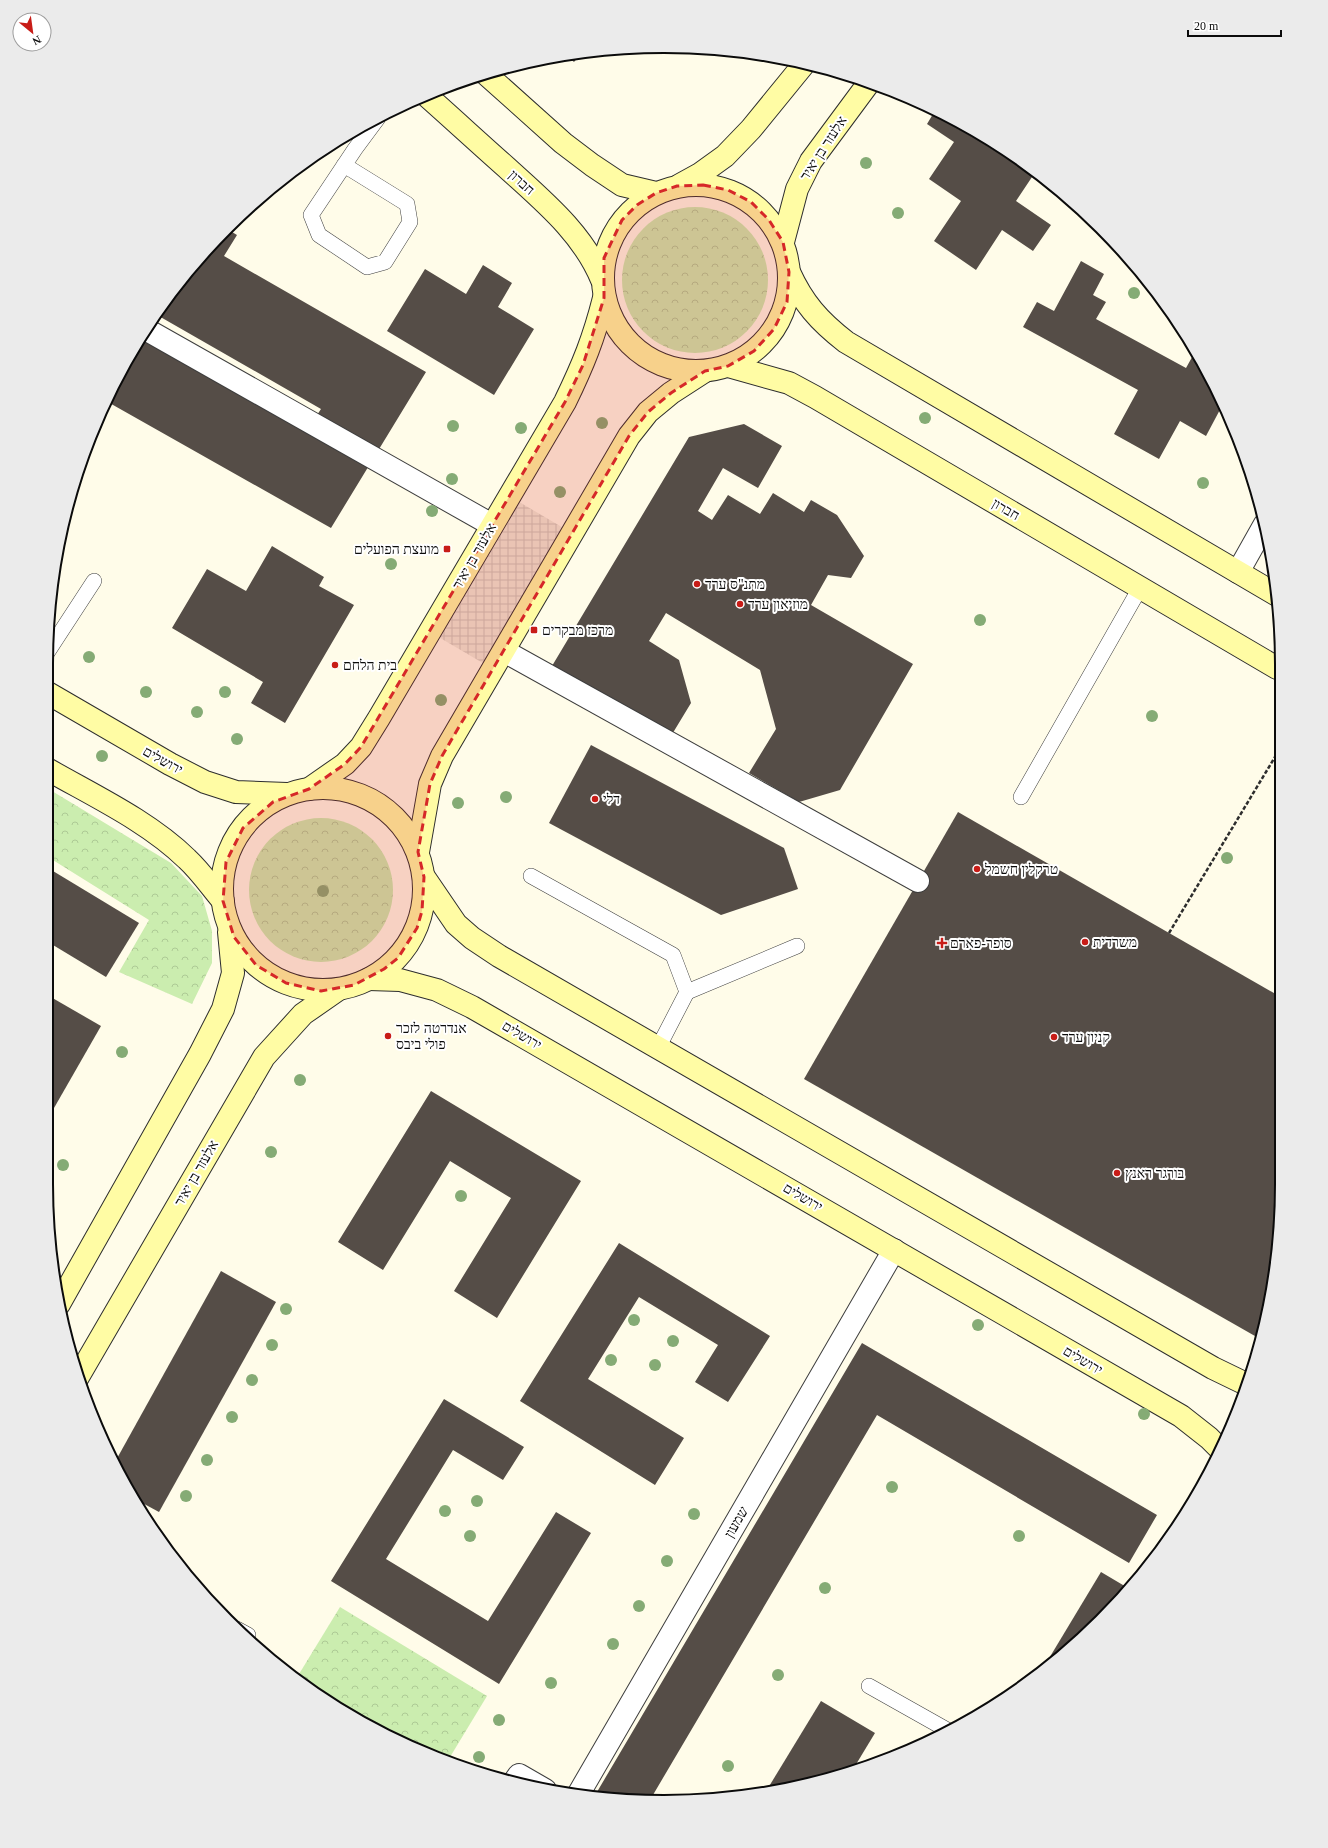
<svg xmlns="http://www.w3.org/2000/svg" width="1328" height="1848" font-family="'Times New Roman','Noto Sans Hebrew',serif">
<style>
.park{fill:url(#park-crowns)}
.plaza{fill:url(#plaza-grid)}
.building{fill:#554d47}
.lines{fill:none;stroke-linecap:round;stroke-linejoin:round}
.lane-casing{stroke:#3e3e3e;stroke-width:16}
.street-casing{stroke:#3e3e3e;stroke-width:24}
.secondary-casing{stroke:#2d2d2d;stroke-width:24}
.path{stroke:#2d2d2d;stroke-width:2.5;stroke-dasharray:4 2;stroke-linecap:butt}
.lane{stroke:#fff;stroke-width:15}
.street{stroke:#fff;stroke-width:22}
.secondary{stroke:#fffca4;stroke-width:22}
.tree{fill:#85ab75}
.marked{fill:#d62828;fill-opacity:0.2;stroke:#d62828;stroke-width:3;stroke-dasharray:8 5;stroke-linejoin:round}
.poi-dot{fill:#c81c17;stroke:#fff;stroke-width:1.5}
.labels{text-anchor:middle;stroke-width:4;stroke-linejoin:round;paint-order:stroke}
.street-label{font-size:14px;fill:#0b0b0b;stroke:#fff}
.poi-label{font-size:14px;fill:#0b0b0b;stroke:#fff;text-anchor:start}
.rim{fill:none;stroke:#0b0b0b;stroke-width:2}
</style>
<defs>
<pattern id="park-crowns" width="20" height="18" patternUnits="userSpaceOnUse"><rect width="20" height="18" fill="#cbedaf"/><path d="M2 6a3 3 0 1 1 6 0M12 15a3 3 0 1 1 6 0" fill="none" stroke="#adca95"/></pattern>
<pattern id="plaza-grid" width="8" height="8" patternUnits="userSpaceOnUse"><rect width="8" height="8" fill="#efebd8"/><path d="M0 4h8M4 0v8" fill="none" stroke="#ccc8b8"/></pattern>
</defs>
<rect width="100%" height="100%" fill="#fffce9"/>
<!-- park -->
<g class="park">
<circle cx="695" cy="280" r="73"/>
<path d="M 47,788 L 171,863 L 202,896 L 212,931 L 212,963 L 192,1004 L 119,972 L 149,920 L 48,857 Z"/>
<circle cx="321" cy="890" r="72"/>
<path d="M 340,1607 L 487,1696 L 447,1762 L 391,1738 L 321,1698 L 296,1679 Z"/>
</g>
<!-- plaza -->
<path class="plaza" d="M 509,496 L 572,533 L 493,669 L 430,632 Z"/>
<!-- building -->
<g class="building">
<path d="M 583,51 L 574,62 L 566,55 Z"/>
<path d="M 936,109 L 1036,171 L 1016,201 L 1051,225 L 1033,251 L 1002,230 L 976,270 L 934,241 L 961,201 L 929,179 L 954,142 L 927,124 Z"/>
<path d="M 227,229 L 237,235 L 224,256 L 426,372 L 331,528 L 106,401 L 129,355 L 141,338 L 315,418 L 321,409 L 157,315 L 199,257 Z"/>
<path d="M 1081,261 L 1104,274 L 1093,295 L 1106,302 L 1096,319 L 1186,368 L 1196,350 L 1223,404 L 1206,436 L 1180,421 L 1159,459 L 1114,434 L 1138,390 L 1023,327 L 1037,302 L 1054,311 Z"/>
<path d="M 483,265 L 512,283 L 498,307 L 534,329 L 494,395 L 387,331 L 425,269 L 466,294 Z"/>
<path d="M 744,424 L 782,446 L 758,488 L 723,468 L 698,511 L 712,520 L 728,495 L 760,514 L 773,493 L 804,512 L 811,500 L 837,515 L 864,556 L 851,578 L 828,575 L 811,605 L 913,664 L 840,790 L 799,802 L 749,773 L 776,729 L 760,670 L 666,613 L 649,641 L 679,660 L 691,703 L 671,736 L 552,666 L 689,437 Z"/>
<path d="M 272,546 L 324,577 L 319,586 L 354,605 L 285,723 L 251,703 L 263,682 L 172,628 L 207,569 L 246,591 Z"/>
<path d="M 591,745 L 784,848 L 798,889 L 721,915 L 549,823 Z"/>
<path d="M 958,812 L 1279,996 L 1281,1224 L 1262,1340 L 804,1079 Z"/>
<path d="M 48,868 L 139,923 L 106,977 L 48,942 Z"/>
<path d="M 49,996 L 101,1026 L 50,1115 Z"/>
<path d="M 431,1091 L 581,1181 L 497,1318 L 454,1291 L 511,1198 L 450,1161 L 383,1270 L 338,1242 Z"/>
<path d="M 619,1243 L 770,1336 L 728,1402 L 695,1382 L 718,1345 L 639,1297 L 588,1379 L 684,1438 L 655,1485 L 520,1401 Z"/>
<path d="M 221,1271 L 276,1302 L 159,1512 L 135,1499 L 115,1462 Z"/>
<path d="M 862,1343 L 1157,1515 L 1129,1563 L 877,1415 L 650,1800 L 624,1801 L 594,1797 Z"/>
<path d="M 444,1399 L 524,1447 L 503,1480 L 453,1450 L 386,1559 L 488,1621 L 556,1512 L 591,1533 L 499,1684 L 331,1581 Z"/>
<path d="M 1101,1572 L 1128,1588 L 1071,1649 L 1042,1670 Z"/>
<path d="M 821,1701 L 875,1733 L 852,1771 L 824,1781 L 765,1793 Z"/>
</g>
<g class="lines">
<!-- lane casing -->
<g class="lane-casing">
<g id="lane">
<path d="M 344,165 L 407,204 L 410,222 L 385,262 L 367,267 L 319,235 L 311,215 L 355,149 L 378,118"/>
<path d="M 47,653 L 94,581"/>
<path d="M 1021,797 L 1140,588"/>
<path d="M 531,876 L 673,955 L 687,992 L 658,1048"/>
<path d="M 687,992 L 797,946"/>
<path d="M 237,1629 L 248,1635"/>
<path d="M 869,1686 L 949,1731"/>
</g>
</g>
<!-- street casing -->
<g class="street-casing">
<g id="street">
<path d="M 147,330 L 492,525"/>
<path d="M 1238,572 L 1265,524"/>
<path d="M 504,651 L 918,881"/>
<path d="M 514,1782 L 519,1775 L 545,1790"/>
<path d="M 578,1795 L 894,1250"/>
</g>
</g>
<!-- secondary casing -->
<g class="secondary-casing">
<g id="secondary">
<path d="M 486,74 L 563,143 L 592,165 L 622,185 L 656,193"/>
<path d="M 427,96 C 454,120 480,144 506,167 C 542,200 583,233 602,280"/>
<circle cx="696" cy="278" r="93"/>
<path d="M 680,185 L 700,174 L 725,156 L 751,129 L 804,64"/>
<path d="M 783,242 L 797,189 L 811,161 L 868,84"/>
<path d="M 789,272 C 803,303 819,321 846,342 L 1277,595"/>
<path d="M 728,366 L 789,383 L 815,397 L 1277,668"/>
<path d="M 46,692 L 170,764 L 205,782 L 236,792 L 287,794"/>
<path d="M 47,769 C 94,796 148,821 187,859 C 201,872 211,887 223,901"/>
<circle cx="323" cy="889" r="101"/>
<path d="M 309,789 L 345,764 L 361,747 L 379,718 L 565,402 C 583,365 594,338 604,298"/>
<path d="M 418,852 L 430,784 L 442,756 L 629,436 L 648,412 L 671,393 L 705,371"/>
<path d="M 424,877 L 456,924 L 472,938 L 499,956 L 1213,1368 L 1246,1384"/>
<path d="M 369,979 L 400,980 L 437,990 L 472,1007 L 1181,1416 L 1209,1438 L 1221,1450"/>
<path d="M 59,1304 L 200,1054 L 223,1009 L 233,973 L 229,932"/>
<path d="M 78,1377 L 264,1057 L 303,1014 L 339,989"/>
</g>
</g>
<!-- path -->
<path class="path" d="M 1169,933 L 1278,752"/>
<!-- lane -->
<use href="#lane" class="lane"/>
<!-- street -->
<use href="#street" class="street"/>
<!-- secondary -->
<use href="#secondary" class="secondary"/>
</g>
<!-- trees -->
<g class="tree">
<circle cx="866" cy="163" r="6"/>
<circle cx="898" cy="213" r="6"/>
<circle cx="1134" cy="293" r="6"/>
<circle cx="925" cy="418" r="6"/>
<circle cx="602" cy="423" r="6"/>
<circle cx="453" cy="426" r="6"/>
<circle cx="521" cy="428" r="6"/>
<circle cx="452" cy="479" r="6"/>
<circle cx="1203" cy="483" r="6"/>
<circle cx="560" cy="492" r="6"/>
<circle cx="432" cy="511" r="6"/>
<circle cx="391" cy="564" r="6"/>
<circle cx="980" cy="620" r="6"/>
<circle cx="89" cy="657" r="6"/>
<circle cx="146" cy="692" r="6"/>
<circle cx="225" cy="692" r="6"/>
<circle cx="441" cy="700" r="6"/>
<circle cx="197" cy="712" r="6"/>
<circle cx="1152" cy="716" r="6"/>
<circle cx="237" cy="739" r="6"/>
<circle cx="102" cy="756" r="6"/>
<circle cx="506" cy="797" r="6"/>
<circle cx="458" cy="803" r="6"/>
<circle cx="1227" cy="858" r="6"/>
<circle cx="323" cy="891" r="6"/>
<circle cx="122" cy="1052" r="6"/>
<circle cx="300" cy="1080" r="6"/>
<circle cx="271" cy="1152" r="6"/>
<circle cx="63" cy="1165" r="6"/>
<circle cx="461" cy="1196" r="6"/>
<circle cx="286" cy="1309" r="6"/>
<circle cx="634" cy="1320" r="6"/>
<circle cx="978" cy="1325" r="6"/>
<circle cx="673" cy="1341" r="6"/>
<circle cx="272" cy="1345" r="6"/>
<circle cx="611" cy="1360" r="6"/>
<circle cx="655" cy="1365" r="6"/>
<circle cx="252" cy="1380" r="6"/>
<circle cx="1144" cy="1414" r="6"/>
<circle cx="232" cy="1417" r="6"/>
<circle cx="207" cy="1460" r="6"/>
<circle cx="892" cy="1487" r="6"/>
<circle cx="186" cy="1496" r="6"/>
<circle cx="477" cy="1501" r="6"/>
<circle cx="445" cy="1511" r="6"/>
<circle cx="694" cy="1514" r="6"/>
<circle cx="470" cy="1536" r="6"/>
<circle cx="1019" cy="1536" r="6"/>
<circle cx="667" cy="1561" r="6"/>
<circle cx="825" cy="1588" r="6"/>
<circle cx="639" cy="1606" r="6"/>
<circle cx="613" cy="1644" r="6"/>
<circle cx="778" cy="1675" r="6"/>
<circle cx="551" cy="1683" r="6"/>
<circle cx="499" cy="1720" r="6"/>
<circle cx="479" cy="1757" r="6"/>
<circle cx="728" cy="1766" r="6"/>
</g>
<!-- marked area -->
<path class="marked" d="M 703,185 L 728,190 L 751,202 L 769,220 L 783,242 L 789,272 L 787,302 L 774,329 L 754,351 L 728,366 L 705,371 L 671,393 L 648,412 L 629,436 L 442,756 L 430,784 L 418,852 L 424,877 L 422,911 L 417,928 L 398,958 L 384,969 L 354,985 L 321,991 L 286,983 L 256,965 L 234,937 L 223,901 L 226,862 L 243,828 L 273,802 L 309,789 L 345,764 L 361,747 L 565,402 L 583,365 L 604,298 L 604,258 L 622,220 L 637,205 L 656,193 L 677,186 Z"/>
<!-- markers -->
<g class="poi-dot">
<rect x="443" y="545" width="8" height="8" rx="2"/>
<circle cx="697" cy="584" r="4"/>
<circle cx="740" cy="604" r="4"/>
<rect x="530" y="626" width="8" height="8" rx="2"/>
<circle cx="335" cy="665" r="4"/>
<circle cx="595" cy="799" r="4"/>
<circle cx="977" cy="869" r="4"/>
<circle cx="1085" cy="942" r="4"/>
<path d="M940 937h4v4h4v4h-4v4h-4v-4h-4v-4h4z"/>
<circle cx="388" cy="1036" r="4"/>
<circle cx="1054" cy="1037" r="4"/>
<circle cx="1117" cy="1173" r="4"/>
</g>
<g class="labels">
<!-- street labels -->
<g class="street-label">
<text transform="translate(823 148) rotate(-57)" y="5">אלעזר בן יאיר</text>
<text transform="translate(522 182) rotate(42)" y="5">חברון</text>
<text transform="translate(1006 509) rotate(30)" y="5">חברון</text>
<text transform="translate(474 556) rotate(-60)" y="5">אלעזר בן יאיר</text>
<text transform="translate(163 760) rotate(29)" y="5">ירושלים</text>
<text transform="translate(522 1035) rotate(30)" y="5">ירושלים</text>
<text transform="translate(196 1173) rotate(-60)" y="5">אלעזר בן יאיר</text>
<text transform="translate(803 1197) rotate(30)" y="5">ירושלים</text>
<text transform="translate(1083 1360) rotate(30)" y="5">ירושלים</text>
<text transform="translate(736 1522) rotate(-60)" y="5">שמעון</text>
</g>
<!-- poi labels -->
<g class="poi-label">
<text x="439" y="554" text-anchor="end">מועצת הפועלים</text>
<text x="705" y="589">מתנ"ס ערד</text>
<text x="748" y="609">מוזיאון ערד</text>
<text x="542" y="635">מרכז מבקרים</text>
<text x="343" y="670">בית הלחם</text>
<text x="603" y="804">דלי</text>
<text x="985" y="874">טרקלין חשמל</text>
<text x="1093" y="947">משרדית</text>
<text x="950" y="948">סופר-פארם</text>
<text x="396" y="1033">אנדרטה לזכר<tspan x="396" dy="16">פולי ביבס</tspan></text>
<text x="1062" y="1042">קניון ערד</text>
<text x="1125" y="1178">בורגר ראנץ</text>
</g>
</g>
<!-- crop -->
<path d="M0 0H1328V1848H0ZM664 53H664A611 611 0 0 1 1275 664V1184A611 611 0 0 1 664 1795H664A611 611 0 0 1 53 1184V664A611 611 0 0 1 664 53Z" fill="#ebebeb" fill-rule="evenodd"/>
<path class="rim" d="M664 53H664A611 611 0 0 1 1275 664V1184A611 611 0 0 1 664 1795H664A611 611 0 0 1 53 1184V664A611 611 0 0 1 664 53Z"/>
<!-- north arrow -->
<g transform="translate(32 32) rotate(151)"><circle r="19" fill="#ffffff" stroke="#9d9d9d"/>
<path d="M0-3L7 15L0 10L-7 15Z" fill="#c81c17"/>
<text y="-6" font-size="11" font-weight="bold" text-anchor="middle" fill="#0b0b0b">N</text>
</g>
<!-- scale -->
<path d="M1188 30v6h93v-6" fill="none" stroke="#0b0b0b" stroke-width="2"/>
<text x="1194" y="30" font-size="12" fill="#0b0b0b" stroke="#ffffff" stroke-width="3" paint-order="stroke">20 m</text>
</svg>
